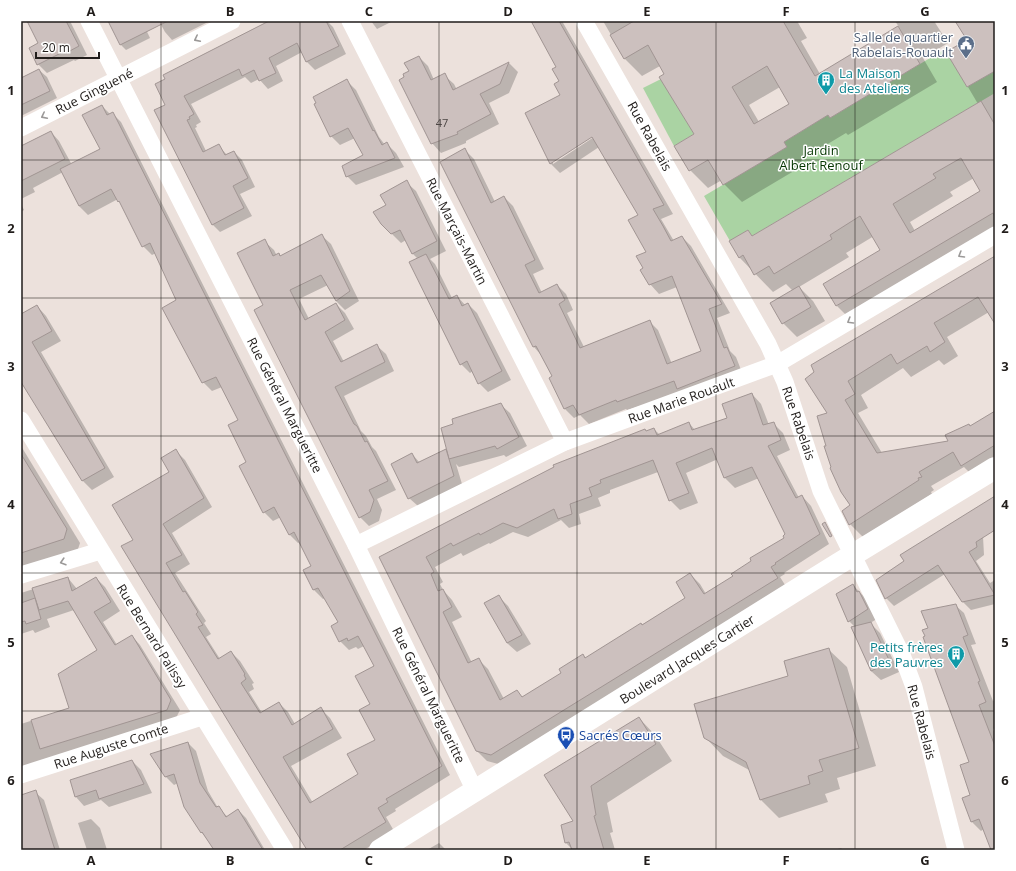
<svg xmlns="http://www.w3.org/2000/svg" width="1016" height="871" font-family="'Open Sans',sans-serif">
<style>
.green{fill:#aad3a3}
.shadow{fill:#0003;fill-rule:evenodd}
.building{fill:#ccc0be;stroke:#a19593;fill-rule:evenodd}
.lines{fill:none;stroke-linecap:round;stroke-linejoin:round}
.street{stroke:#fff;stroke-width:17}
.secondary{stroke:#fff;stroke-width:22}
.oneway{stroke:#9b9998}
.grid{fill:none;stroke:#211d1b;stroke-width:1;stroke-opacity:0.55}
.labels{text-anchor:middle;stroke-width:3;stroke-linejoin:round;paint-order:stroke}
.number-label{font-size:11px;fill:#4c4644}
.service-label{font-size:13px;fill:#4e5e75;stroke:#fff;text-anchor:end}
.culture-label{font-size:13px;fill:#0d838f;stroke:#fff;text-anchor:start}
.street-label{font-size:13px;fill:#211d1b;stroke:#fff}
.park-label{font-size:13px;fill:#043600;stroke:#fff}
.transit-label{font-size:13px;fill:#164399;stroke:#fff;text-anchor:start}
.neatline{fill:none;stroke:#211d1b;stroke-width:1.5}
.grid-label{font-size:13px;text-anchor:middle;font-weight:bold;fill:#211d1b}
</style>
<rect width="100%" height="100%" fill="#ece1dc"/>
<!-- green -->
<g class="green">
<path d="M 945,49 L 967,87 L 995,71 L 995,93 L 752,236 L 748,230 L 730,241 L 704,196 L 787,147 L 784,142 L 828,115 L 830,118 Z"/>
<path d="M 661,79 L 694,134 L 674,146 L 643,88 Z"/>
</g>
<!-- shadow -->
<g class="shadow">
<path d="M 29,21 L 70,21 L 87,55 L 75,61 L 74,60 L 47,73 L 38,64 L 39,43 Z"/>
<path d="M 109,21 L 142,21 L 150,38 L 126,50 L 121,45 Z"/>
<path d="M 159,21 L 210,21 L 172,40 L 165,32 Z"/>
<path d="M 271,21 L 327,21 L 333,27 L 346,54 L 315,70 L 307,62 L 302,52 L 276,66 L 283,81 L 268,89 L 259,79 L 251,83 L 245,77 L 191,104 L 201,122 L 196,125 L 197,127 L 195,128 L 206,151 L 218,145 L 227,155 L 234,152 L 242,160 L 255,187 L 240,194 L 252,216 L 220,232 L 212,224 L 167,105 Z"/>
<path d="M 371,21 L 390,21 L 391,22 L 377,29 Z"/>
<path d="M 532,21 L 562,21 L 673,214 L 661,219 L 671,236 L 674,241 L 682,237 L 691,246 L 730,313 L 717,318 L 730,351 L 736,357 L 743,375 L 627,410 L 626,409 L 589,424 L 580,415 L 574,418 L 565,409 L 550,378 L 553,377 L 541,355 L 534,347 L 465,150 L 474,159 L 495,202 L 504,197 L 513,206 L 544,269 L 533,274 L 542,293 L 557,285 L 566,294 L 573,310 L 567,313 L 584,347 L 649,321 L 658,330 L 672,364 L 702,351 L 677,287 L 659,294 L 650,284 L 644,268 L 648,252 L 640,216 L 599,147 L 560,173 L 551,164 L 526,113 L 561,96 L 560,82 L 557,68 ZM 596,134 L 597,135 L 553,164 L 553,161 Z"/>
<path d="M 603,21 L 797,21 L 807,38 L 801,41 L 820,74 L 899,27 L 895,21 L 934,21 L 948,43 L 923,58 L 937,82 L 848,135 L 846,133 L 801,160 L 804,165 L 742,202 L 724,184 L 722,180 L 708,188 L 690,170 L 695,135 L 660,66 L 642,76 L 625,59 ZM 780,87 L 790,104 L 759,122 L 749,105 Z"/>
<path d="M 956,21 L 995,21 L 995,240 L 854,323 L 837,306 L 882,250 L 874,236 L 846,253 L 849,257 L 799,287 L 813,301 L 825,321 L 797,337 L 783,323 L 771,304 L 793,291 L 786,284 L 773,292 L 739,257 L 748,231 L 753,237 L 978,104 L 948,53 L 968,40 ZM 974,178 L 981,191 L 915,231 L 910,222 L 953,196 L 950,192 Z"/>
<path d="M 419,57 L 428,66 L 434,80 L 444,75 L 454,84 L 457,90 L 509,63 L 518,72 L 509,93 L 489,103 L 499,124 L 466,141 L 466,143 L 441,153 L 432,143 L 410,72 Z"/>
<path d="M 39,70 L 47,77 L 57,98 L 21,116 L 21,79 Z"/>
<path d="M 347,81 L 356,90 L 379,137 L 385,145 L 387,144 L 396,153 L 404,167 L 356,185 L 347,176 L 364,156 L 355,138 L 340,145 L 331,136 L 317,103 Z"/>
<path d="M 102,106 L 110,114 L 112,113 L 121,122 L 450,775 L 395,809 L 396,811 L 386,817 L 394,831 L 364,850 L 308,850 L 135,540 L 171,473 L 176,451 L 185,460 L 212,507 L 172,533 L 190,564 L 175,573 L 206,621 L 204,623 L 211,634 L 206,637 L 220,659 L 231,652 L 240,661 L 254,683 L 252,684 L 254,689 L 249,692 L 262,713 L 279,703 L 288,712 L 295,724 L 321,709 L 330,718 L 342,738 L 291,766 L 313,803 L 360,774 L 376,740 L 372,705 L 376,666 L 364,646 L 358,649 L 356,647 L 349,650 L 340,641 L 339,623 L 325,598 L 323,599 L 314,590 L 304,570 L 313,566 L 300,542 L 298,543 L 289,534 L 281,517 L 273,521 L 264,512 L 248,463 L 239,421 L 222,387 L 212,391 L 203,382 L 178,300 L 156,253 L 152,255 L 143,246 L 122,204 L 118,199 L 88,215 L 79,206 L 63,172 L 33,188 L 35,192 L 21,199 L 21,147 L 51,132 L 59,141 L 72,165 L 101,150 Z"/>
<path d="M 406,182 L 416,191 L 446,251 L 430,259 L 435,264 L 452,298 L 457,296 L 466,306 L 468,304 L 477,313 L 511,380 L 488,392 L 479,383 L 473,371 L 470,373 L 461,364 L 418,259 L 413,254 L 406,240 L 401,243 L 382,224 L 387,206 Z"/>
<path d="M 21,204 L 24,210 L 21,212 Z"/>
<path d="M 321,235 L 331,244 L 359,301 L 345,310 L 336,301 L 328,285 L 299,299 L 309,319 L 336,304 L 345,313 L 354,329 L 333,341 L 344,362 L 376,345 L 386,354 L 394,371 L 344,396 L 361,431 L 366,436 L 372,447 L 376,451 L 396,490 L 377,499 L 382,510 L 379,521 L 369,526 L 360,517 L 264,305 L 264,241 L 274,250 L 277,256 L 279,254 L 281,256 Z"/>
<path d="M 995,257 L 995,322 L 989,312 L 947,337 L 958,356 L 944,365 L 939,360 L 911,377 L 903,368 L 861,395 L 868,408 L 858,413 L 882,453 L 950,441 L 995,412 L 995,467 L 976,479 L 964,467 L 931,486 L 934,490 L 931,492 L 932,494 L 863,537 L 850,524 L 852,505 L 832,468 L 827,446 L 828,414 L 806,379 Z"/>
<path d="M 37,306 L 46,316 L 61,341 L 41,352 L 114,477 L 92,490 L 83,481 L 21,380 L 21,315 Z"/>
<path d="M 752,394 L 761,404 L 769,425 L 773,423 L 783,433 L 790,450 L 777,456 L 799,498 L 802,496 L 811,506 L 829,544 L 784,573 L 785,574 L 780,577 L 787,588 L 502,765 L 487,761 L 477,751 L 380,557 L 646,432 L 654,429 L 660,435 L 689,423 L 695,430 L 729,418 ZM 718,459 L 725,478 L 735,488 L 759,478 L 786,535 L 785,539 L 734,577 L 706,594 L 700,584 L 690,574 L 687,598 L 586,658 L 583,655 L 563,673 L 523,698 L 517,691 L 504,699 L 488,669 L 478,659 L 472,663 L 452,622 L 462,617 L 452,600 L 443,590 L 440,584 L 443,582 L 435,567 L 461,553 L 463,556 L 489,543 L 490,544 L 513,532 L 528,537 L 561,520 L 569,528 L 581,524 L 579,514 L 601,506 L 598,498 L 610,493 L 610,490 L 658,472 L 670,500 L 680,510 L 698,503 L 686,473 Z"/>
<path d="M 501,405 L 510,413 L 527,446 L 506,457 L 504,455 L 459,467 L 456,464 L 462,484 L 418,506 L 409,498 L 412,454 L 420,463 L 446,450 L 449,452 L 455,425 Z"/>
<path d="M 21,446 L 80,543 L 77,552 L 21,570 Z"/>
<path d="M 982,518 L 984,555 L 976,561 L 990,583 L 995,580 L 995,604 L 971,610 L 962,601 L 945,574 L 894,606 L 886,598 Z"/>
<path d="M 68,578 L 77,589 L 96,578 L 105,587 L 120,611 L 103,622 L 117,645 L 132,636 L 140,645 L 180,710 L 176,718 L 21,767 L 21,724 L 71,708 L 98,651 L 74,610 L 47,619 L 50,627 L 35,633 L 33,630 L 21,634 L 21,593 Z"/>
<path d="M 853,585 L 868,601 L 877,619 L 870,623 L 880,633 L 899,672 L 881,680 L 871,671 L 852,628 L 855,627 L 849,621 L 837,594 Z"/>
<path d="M 499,597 L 508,606 L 531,644 L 517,652 L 507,643 Z"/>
<path d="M 955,605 L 964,613 L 976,644 L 971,645 L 993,701 L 995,700 L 995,728 L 993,729 L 995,734 L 995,850 L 992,850 L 984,829 L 981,831 L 972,822 L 963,799 L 971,796 L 971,763 L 929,629 Z"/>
<path d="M 828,649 L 847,667 L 876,766 L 837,778 L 840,789 L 825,794 L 828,802 L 779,818 L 761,800 L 751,771 L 723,756 L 705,737 Z"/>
<path d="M 639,718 L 655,735 L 672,761 L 607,803 L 613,832 L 610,833 L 615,850 L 573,850 L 566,843 L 563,826 L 575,822 L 546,776 Z"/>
<path d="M 188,743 L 196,751 L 208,791 L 218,808 L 228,817 L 238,810 L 246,818 L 265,850 L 216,850 L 202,833 L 185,806 L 178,783 L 174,785 L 166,777 L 152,755 Z"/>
<path d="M 132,761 L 141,770 L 152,793 L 109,807 L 101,800 L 84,806 L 76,797 L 71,781 Z"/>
<path d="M 35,792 L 44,800 L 60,850 L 21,850 L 21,796 Z"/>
<path d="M 91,819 L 100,828 L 107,850 L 87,850 L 78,823 Z"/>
<path d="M 439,843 L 446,850 L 427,850 Z"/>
<path d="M 841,848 L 843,850 L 834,850 Z"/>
</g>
<!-- building -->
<g class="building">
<path d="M 27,21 L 66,21 L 79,46 L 66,53 L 65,51 L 37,65 L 29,48 L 38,43 Z"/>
<path d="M 108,21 L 168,21 L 120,45 Z"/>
<path d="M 269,21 L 326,21 L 339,46 L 306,62 L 297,43 L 269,58 L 276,73 L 259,81 L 254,70 L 242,76 L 239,69 L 184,96 L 194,114 L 189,117 L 190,119 L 187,120 L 203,152 L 219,144 L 225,155 L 234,151 L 248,178 L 233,186 L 244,208 L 212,225 L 154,110 L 165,105 L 155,84 L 165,79 L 163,75 Z"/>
<path d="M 531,21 L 559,21 L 664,205 L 653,209 L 663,226 L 671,241 L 682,236 L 722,304 L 709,309 L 724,348 L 727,347 L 735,366 L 677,389 L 674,381 L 617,402 L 616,400 L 579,415 L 573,405 L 564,409 L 549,378 L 552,376 L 536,346 L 533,347 L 440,162 L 465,148 L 491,203 L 504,196 L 535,260 L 525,265 L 539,293 L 557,284 L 565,300 L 559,304 L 580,348 L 650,320 L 667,364 L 701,351 L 672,276 L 649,285 L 640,270 L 643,268 L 636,256 L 646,252 L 628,220 L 638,215 L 592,137 L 550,164 L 525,113 L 560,95 L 554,84 L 559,81 L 552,69 L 556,67 Z"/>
<path d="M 634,21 L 783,21 L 815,76 L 898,26 L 920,64 L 830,118 L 828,115 L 784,142 L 787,147 L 723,185 L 708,160 L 689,171 L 674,146 L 694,134 L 659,77 L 664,74 L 648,45 L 624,59 L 610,35 ZM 767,66 L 789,104 L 754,124 L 732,87 Z"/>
<path d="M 955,21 L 995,21 L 995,71 L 967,87 L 946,52 L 967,40 Z"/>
<path d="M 419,56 L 431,80 L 445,73 L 453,90 L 509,62 L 500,84 L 480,94 L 491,114 L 457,132 L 458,134 L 431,144 L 399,80 L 404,77 L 403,74 L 409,71 L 404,63 Z"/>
<path d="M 39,69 L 50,91 L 21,105 L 21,78 Z"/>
<path d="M 347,79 L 373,131 L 374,130 L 382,145 L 387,142 L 395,158 L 346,177 L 342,166 L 363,155 L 348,128 L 330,137 L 314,104 L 316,103 L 313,97 Z"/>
<path d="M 981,101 L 995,125 L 995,217 L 993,213 L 836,306 L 823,284 L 880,250 L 860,216 L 830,235 L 832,239 L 774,274 L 769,266 L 754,275 L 743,255 L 739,258 L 729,241 L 748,230 L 752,236 ZM 961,158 L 980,191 L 910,233 L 893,204 L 936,178 L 933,174 Z"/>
<path d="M 102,105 L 107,115 L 113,112 L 442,766 L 386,799 L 388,802 L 378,808 L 386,822 L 340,850 L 307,850 L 121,546 L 133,540 L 112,505 L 169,472 L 161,458 L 176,449 L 204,498 L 163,524 L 182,555 L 166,563 L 183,592 L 185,591 L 198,612 L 196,614 L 203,625 L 198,627 L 218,659 L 231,651 L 245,674 L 244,675 L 246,679 L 241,683 L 260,713 L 279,702 L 292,725 L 321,707 L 333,729 L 283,757 L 310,803 L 358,774 L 347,754 L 375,740 L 359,710 L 370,704 L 355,676 L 374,666 L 358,636 L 348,641 L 347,638 L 339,642 L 331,626 L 338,622 L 318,588 L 313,590 L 303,570 L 311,566 L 294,532 L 289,535 L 274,507 L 263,513 L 239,466 L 246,462 L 228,425 L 238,420 L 216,377 L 202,383 L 162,308 L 176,300 L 150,243 L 142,247 L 119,201 L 118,202 L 111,189 L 79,206 L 60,169 L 100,149 L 82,115 Z"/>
<path d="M 51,131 L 65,159 L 21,181 L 21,146 Z"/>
<path d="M 407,180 L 437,241 L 412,254 L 400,230 L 391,234 L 381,224 L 373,212 L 386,205 L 380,195 Z"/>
<path d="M 322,234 L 350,291 L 336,301 L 321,275 L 290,290 L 305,320 L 336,303 L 345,320 L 325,332 L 341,362 L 377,344 L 385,362 L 335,387 L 354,424 L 357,426 L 365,442 L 367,441 L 388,481 L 369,490 L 374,500 L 370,512 L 359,518 L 254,310 L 263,305 L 237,253 L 265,239 L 273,256 L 279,253 L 280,256 Z"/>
<path d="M 426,254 L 449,299 L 457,295 L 462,306 L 468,303 L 502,371 L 478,384 L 467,361 L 460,365 L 409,262 Z"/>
<path d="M 995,256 L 995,324 L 978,297 L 934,323 L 945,342 L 930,352 L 927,346 L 897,364 L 891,354 L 848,381 L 855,394 L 845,400 L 877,453 L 948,441 L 945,435 L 969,424 L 970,426 L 995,411 L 995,445 L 961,466 L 953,452 L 919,472 L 922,477 L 918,478 L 919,480 L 849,525 L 842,511 L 850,505 L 841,492 L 830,468 L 831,467 L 824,446 L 826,446 L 817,416 L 827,413 L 805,379 L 814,372 L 811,365 Z"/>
<path d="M 799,286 L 811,307 L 782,324 L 770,303 Z"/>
<path d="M 37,305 L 52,331 L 32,342 L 105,468 L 82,481 L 21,382 L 21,314 Z"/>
<path d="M 752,393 L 763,425 L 774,422 L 781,440 L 768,446 L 796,498 L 802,495 L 820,534 L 775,563 L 776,564 L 771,567 L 778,578 L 491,755 L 476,751 L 379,557 L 554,467 L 553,465 L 645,429 L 646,431 L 654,428 L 657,435 L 689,422 L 692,430 L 727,418 L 722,404 ZM 712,448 L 724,478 L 752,467 L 785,534 L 783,536 L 784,538 L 750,558 L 751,561 L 731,574 L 733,576 L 704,594 L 690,573 L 676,582 L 685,598 L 642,625 L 641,623 L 585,658 L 583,654 L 559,669 L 561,673 L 522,697 L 517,690 L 500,700 L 479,658 L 468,663 L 443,612 L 452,607 L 443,589 L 438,591 L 431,574 L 434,572 L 426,557 L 451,543 L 453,546 L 479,533 L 480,535 L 503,523 L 517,528 L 554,509 L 558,519 L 572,514 L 570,504 L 592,496 L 589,488 L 601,483 L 600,480 L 653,460 L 669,501 L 689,493 L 676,463 Z"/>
<path d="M 501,403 L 519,437 L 497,449 L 495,446 L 449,459 L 441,428 L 453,424 L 452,419 Z"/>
<path d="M 446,449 L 454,476 L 408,499 L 391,464 L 412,453 L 417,463 Z"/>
<path d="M 21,454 L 67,529 L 64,539 L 21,553 Z"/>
<path d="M 995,496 L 995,530 L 976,542 L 977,547 L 969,552 L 995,595 L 962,602 L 938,565 L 885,599 L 876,580 L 904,561 L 900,555 Z"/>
<path d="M 825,522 L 832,536 L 830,537 L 822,524 Z"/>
<path d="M 68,577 L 72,591 L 96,577 L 111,602 L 94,612 L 115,645 L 132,635 L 171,700 L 167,710 L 40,749 L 31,720 L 69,708 L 58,674 L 97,650 L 68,601 L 39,610 L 32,588 Z"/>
<path d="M 853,584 L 857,592 L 859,591 L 868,609 L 848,622 L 836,594 Z"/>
<path d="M 499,595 L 522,635 L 507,643 L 484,603 Z"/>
<path d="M 35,598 L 41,619 L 26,624 L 25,621 L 21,622 L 21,603 Z"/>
<path d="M 956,604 L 968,635 L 963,637 L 980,681 L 978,682 L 986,702 L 979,705 L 995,746 L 995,850 L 991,850 L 979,819 L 971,822 L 962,798 L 970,795 L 960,765 L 969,762 L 923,637 L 925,636 L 922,630 L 928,628 L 921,611 Z"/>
<path d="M 871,622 L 890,662 L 871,671 L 851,627 Z"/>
<path d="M 829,648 L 859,748 L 819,760 L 823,771 L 808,776 L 810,784 L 760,800 L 746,762 L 704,738 L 694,704 L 788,676 L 784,661 Z"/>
<path d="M 639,717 L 656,744 L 591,786 L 596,815 L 594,816 L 604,850 L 572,850 L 569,842 L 565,843 L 561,825 L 573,821 L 544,775 Z"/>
<path d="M 188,742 L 200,783 L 216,807 L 219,806 L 226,817 L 238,809 L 263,850 L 214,850 L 202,832 L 201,833 L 184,807 L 174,774 L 165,777 L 150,754 Z"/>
<path d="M 132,760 L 144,784 L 99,799 L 96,790 L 75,797 L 70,780 Z"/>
<path d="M 36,790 L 55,850 L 21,850 L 21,795 Z"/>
</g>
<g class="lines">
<!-- street -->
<g class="street">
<path d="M 89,21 L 356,545 L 475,791"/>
<path d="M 350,21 L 565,442"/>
<path d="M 584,21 L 768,344 L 785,382 L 821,491 L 902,655 L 914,687 L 956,850"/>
<path d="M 21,128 L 232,21"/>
<path d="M 21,420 L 285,850"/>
<path d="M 356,545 L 565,442 L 777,364 L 995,235"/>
<path d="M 21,575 L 100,551"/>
<path d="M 21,775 L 202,717"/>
</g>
<!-- secondary -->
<path class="secondary" d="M 380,850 L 838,564 L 995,468"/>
</g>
<!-- one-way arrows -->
<defs><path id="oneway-chevron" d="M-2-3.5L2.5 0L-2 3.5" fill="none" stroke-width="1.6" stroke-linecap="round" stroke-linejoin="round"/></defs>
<g class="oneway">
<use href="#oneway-chevron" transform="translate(197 39) rotate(153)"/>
<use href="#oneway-chevron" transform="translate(44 116) rotate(153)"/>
<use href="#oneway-chevron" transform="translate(961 255) rotate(149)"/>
<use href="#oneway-chevron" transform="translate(850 321) rotate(149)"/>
<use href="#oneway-chevron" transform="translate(63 562) rotate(163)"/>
</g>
<!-- grid -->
<path class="grid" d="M 161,21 L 161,850M 300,21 L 300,850M 439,21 L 439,850M 577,21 L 577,850M 716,21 L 716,850M 855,21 L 855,850M 21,160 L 995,160M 21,298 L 995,298M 21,436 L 995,436M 21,573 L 995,573M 21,711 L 995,711"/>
<!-- icons -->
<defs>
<g id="civic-pin" transform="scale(0.9)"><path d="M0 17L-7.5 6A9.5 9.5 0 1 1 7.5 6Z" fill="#5c6f8a" stroke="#fff"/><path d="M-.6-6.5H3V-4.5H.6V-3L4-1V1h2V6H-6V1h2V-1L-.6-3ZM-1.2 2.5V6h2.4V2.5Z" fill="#fff"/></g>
<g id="building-pin" transform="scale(0.9)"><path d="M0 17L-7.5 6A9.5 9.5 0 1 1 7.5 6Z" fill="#0f9aa8" stroke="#fff"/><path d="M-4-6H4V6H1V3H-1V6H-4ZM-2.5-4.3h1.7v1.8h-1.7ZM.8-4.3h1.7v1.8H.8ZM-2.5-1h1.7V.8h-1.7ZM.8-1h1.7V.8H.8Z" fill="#fff"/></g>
<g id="bus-pin" transform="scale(0.9)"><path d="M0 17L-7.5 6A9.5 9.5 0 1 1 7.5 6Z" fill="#1a4fb4" stroke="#fff"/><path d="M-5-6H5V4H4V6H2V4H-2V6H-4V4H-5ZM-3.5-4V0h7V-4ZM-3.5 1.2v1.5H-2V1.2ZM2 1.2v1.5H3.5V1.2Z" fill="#fff"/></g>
</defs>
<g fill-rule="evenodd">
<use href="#civic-pin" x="966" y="44"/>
<use href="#building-pin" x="826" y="80"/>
<use href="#building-pin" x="956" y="654"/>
<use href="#bus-pin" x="566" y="735"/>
</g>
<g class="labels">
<!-- number labels -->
<g class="number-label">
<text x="442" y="127">47</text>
</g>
<!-- service labels -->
<g class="service-label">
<text x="953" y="42">Salle de quartier<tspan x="953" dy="15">Rabelais-Rouault</tspan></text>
</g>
<!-- culture labels -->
<g class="culture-label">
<text x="839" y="78">La Maison<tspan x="839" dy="15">des Ateliers</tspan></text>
<text x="943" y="652" text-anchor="end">Petits frères<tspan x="943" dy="15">des Pauvres</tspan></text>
</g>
<!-- street labels -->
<g class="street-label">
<text transform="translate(94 91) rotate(-27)" y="5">Rue Ginguené</text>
<text transform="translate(650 136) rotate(61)" y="5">Rue Rabelais</text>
<text transform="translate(457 231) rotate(63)" y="5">Rue Marçais-Martin</text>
<text transform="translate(681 400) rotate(-20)" y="5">Rue Marie Rouault</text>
<text transform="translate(285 405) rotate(63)" y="5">Rue Général Margueritte</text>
<text transform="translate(799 423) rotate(71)" y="5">Rue Rabelais</text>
<text transform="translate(152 636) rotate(58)" y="5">Rue Bernard Palissy</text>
<text transform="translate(687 659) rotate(-32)" y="5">Boulevard Jacques Cartier</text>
<text transform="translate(429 695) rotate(64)" y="5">Rue Général Margueritte</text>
<text transform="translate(922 722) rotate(75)" y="5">Rue Rabelais</text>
<text transform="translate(111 746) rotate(-18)" y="5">Rue Auguste Comte</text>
</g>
<!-- park labels -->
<g class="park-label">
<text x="821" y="155">Jardin<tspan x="821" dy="15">Albert Renouf</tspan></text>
</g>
<!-- transit labels -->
<g class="transit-label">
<text x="579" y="740">Sacrés Cœurs</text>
</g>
</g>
<!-- border -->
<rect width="1016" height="871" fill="none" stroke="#ffffff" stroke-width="44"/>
<!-- scale -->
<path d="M36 52v6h63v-6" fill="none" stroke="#211d1b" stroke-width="2"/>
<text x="42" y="52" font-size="12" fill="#211d1b" stroke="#ffffff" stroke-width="3" paint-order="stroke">20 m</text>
<rect x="22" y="22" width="972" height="827" class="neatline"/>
<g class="grid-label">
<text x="91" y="16">A</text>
<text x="230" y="16">B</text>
<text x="369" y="16">C</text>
<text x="508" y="16">D</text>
<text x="647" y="16">E</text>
<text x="786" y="16">F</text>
<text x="925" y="16">G</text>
<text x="11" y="95">1</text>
<text x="1005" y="95">1</text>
<text x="11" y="233">2</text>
<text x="1005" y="233">2</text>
<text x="11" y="371">3</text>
<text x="1005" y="371">3</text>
<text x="11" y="509">4</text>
<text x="1005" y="509">4</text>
<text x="11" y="647">5</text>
<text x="1005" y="647">5</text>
<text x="11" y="785">6</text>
<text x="1005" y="785">6</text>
<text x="91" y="865">A</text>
<text x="230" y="865">B</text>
<text x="369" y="865">C</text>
<text x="508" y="865">D</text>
<text x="647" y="865">E</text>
<text x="786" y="865">F</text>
<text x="925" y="865">G</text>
</g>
</svg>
